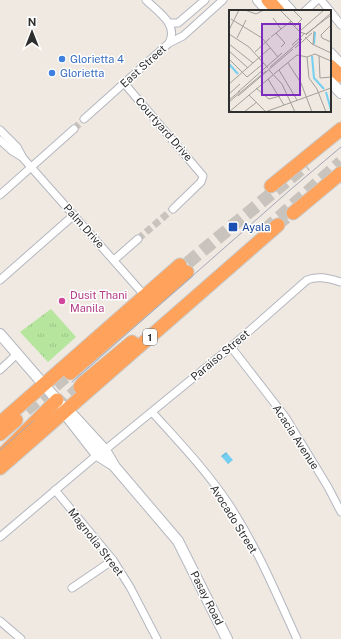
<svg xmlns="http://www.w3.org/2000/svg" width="341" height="639" font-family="'Public Sans',sans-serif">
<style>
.park{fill:url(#park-tufts)}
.water{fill:url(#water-waves)}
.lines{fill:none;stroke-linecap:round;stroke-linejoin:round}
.street-tunnel{stroke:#c8c4bd;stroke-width:7;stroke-dasharray:7 3.5;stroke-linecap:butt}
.primary-tunnel{stroke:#c8c4bd;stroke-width:11;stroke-dasharray:11 5.5;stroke-linecap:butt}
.highway-tunnel{stroke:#c8c4bd;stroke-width:13;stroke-dasharray:13 6;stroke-linecap:butt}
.street-casing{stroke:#b4b7c1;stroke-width:9}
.secondary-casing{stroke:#b4b7c1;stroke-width:12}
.highway-casing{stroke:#c9c9c9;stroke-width:15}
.street{stroke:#fff;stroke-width:7}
.secondary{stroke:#fff;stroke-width:10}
.highway{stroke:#ffa35c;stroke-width:13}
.tram{stroke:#a3a6b8;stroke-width:1}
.shop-dot{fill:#3f7fe0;stroke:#fff;stroke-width:1.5}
.transit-dot{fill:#1a4fb4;stroke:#fff;stroke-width:1.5}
.hotel-dot{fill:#d1479c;stroke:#fff;stroke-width:1.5}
.labels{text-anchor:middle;stroke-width:3;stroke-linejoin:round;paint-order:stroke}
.shield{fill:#fff;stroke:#6d6d6d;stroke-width:1}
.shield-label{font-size:10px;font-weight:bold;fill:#2e2e2e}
.shop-label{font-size:11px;fill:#366cbe;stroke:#fff;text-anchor:start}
.street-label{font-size:11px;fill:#2e2e2e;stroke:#fff}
.transit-label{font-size:11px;fill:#164399;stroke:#fff;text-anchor:start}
.hotel-label{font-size:11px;fill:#b23c85;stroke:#fff;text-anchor:start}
.inset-river{fill:none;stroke:#75cff0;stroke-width:2}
.inset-road{fill:none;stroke:#a29e99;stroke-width:1}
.view{fill:#7b2cbf;fill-opacity:0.15;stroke:#7b2cbf;stroke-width:2}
.inset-edge{fill:none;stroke:#2e2e2e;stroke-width:2}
</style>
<defs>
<pattern id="park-tufts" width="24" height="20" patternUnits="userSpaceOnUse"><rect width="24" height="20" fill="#b6e59e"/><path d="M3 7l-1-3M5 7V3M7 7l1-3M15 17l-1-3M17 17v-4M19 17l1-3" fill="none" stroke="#9dc588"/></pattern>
<pattern id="water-waves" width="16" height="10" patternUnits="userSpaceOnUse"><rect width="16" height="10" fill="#75cff0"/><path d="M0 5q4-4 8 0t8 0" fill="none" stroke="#66b2ce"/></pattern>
</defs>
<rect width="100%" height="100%" fill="#efe9e1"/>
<!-- park -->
<path class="park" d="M 51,309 L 76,337 L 48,362 L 20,332 Z"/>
<!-- water -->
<path class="water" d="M 226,452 L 233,460 L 228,464 L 221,456 Z"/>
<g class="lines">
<!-- street-tunnel -->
<g class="street-tunnel">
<path d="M 74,129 L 84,119"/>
<path d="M 138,239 L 173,209"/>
</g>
<!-- primary-tunnel -->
<path class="primary-tunnel" d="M 278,225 L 293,213"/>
<!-- highway-tunnel -->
<g class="highway-tunnel">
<path d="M 265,230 L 341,162"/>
<path d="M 173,275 L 306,165"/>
<path d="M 26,410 L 70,373"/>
<path d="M 44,422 L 80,387"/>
</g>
<!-- street casing -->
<g class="street-casing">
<g id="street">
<path d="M 146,0 C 158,12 179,24 169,43"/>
<path d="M 321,0 L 330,11"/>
<path d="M 305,11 L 317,0"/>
<path d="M 330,11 L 341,25"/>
<path d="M 169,23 L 178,23 L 205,0"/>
<path d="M 124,83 L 203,176 L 201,182 L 173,209"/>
<path d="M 84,119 L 169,43 L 183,36 L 223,0"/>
<path d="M 0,130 L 17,147 L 23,158 L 145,296"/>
<path d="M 0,140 L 12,151 L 22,157"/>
<path d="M 0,195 L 74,129"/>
<path d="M 114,260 L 138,239"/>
<path d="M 0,280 L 74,215"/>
<path d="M 231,347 L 286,418 L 328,487 L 341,512"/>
<path d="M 0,370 L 17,354"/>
<path d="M 152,412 C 178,441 206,470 228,503 C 256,545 276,593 297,639"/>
<path d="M 105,450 L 231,347 L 307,280 C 318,275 330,279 341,282"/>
<path d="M 55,490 L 113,560 L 130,587 L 157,639"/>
<path d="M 0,537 L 97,455"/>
<path d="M 72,588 L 113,560"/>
<path d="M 0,621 L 21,639"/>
</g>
</g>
<!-- secondary casing -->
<g class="secondary-casing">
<g id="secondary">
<path d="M 258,0 L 268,11"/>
<path d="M 281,0 L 291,11"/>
<path d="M 330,53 L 341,65"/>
<path d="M 330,81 L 341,93"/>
<path d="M 0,334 L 57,400 L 66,410 L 73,415 L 105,450 L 115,467 L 178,541 L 227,639"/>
<path d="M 68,416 L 69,419 L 97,455 L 113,465"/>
</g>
</g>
<!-- highway casing -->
<g class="highway-casing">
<g id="highway">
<path d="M 268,0 L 278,11"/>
<path d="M 330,66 L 341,76"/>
<path d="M 271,186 L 341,129"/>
<path d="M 293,213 L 341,173"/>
<path d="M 70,373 L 187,272"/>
<path d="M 80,387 L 83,383 L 132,342"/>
<path d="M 0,423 L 180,265"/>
<path d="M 0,434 L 16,420"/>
<path d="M 1,456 L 57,400"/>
<path d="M 0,468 L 278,225"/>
</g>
</g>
<!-- street -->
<use href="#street" class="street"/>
<!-- secondary -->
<use href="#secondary" class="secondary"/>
<!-- highway -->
<use href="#highway" class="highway"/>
<!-- tram -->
<g class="tram">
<path d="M 72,382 L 290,190 L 341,147"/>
<path d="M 0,450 L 33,421"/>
</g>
</g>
<!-- markers -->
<g class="shop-dot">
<circle cx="62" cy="59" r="4"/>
<circle cx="52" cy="73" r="4"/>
</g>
<rect class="transit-dot" x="228" y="222" width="10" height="10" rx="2"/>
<circle class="hotel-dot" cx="62" cy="301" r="4"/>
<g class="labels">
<!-- shield labels -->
<rect class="shield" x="143" y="329" width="14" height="16" rx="3"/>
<g class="shield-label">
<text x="150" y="341">1</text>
</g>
<!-- shop labels -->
<g class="shop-label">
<text x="70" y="63">Glorietta 4</text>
<text x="60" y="77">Glorietta</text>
</g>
<!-- street labels -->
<g class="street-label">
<text transform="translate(143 66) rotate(-42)" y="4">East Street</text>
<text transform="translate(164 129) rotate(49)" y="4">Courtyard Drive</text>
<text transform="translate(84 226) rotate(48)" y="4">Palm Drive</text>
<text transform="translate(220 355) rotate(-40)" y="4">Paraiso Street</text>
<text transform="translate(296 437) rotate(57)" y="4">Acacia Avenue</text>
<text transform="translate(234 519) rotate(58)" y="4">Avocado Street</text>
<text transform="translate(96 542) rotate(52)" y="4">Magnolia Street</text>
<text transform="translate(207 598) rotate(63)" y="4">Pasay Road</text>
</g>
<!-- transit labels -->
<g class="transit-label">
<text x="242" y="231">Ayala</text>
</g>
<!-- hotel labels -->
<g class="hotel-label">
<text x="70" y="299">Dusit Thani<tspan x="70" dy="13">Manila</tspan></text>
</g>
</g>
<!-- overview -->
<g transform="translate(229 10)">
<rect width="102" height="102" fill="#efe9e1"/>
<path class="inset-river" d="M 85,34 L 86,22M 83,46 L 85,68 L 95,79M 0,54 L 9,64M 97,82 L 102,100"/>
<path class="inset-road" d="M 16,0 L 27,4 L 35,0M 51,0 L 64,13M 64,0 L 73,9 L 66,16M 44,8 L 52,19M 2,9 L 33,28 L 49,47M 61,12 L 71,22 L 77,24 L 102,5M 102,15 L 92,25 L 93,28 L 102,32M 0,20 L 10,0M 71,21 L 95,0M 47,23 L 56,33 L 52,37M 0,24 L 20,37 L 39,58M 77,25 L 102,3M 42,27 L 62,11M 76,27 L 83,34 L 102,43M 8,28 L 17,10M 0,34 L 24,53M 63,35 L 76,23M 84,35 L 85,21M 66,38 L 83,23M 0,41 L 19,58M 26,42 L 41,28M 90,46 L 91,68 L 102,67M 78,47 L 80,68 L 88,79 L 97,102M 0,49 L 18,67 L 35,53M 59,53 L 72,73 L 83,102M 41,57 L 73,29M 40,60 L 53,74 L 66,102M 50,60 L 68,90M 45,64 L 68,45 L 78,47 L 86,44 L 102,51M 39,69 L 55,95M 0,74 L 41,38M 27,78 L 40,89 L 51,86M 9,82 L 53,43M 0,84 L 11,74M 20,85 L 37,102M 9,86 L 64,39M 0,90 L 11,81M 0,92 L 37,61M 0,102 L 44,65M 15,102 L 28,92M 36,102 L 102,78"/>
<path class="view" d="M 33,14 L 71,14 L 71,85 L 33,85 Z"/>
<rect width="102" height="102" class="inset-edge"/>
</g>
<!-- north arrow -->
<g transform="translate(32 32)" stroke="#ffffff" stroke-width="3" paint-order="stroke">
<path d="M0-3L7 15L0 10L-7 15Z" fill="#2e2e2e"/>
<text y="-6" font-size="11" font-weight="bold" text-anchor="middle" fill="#2e2e2e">N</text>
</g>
</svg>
